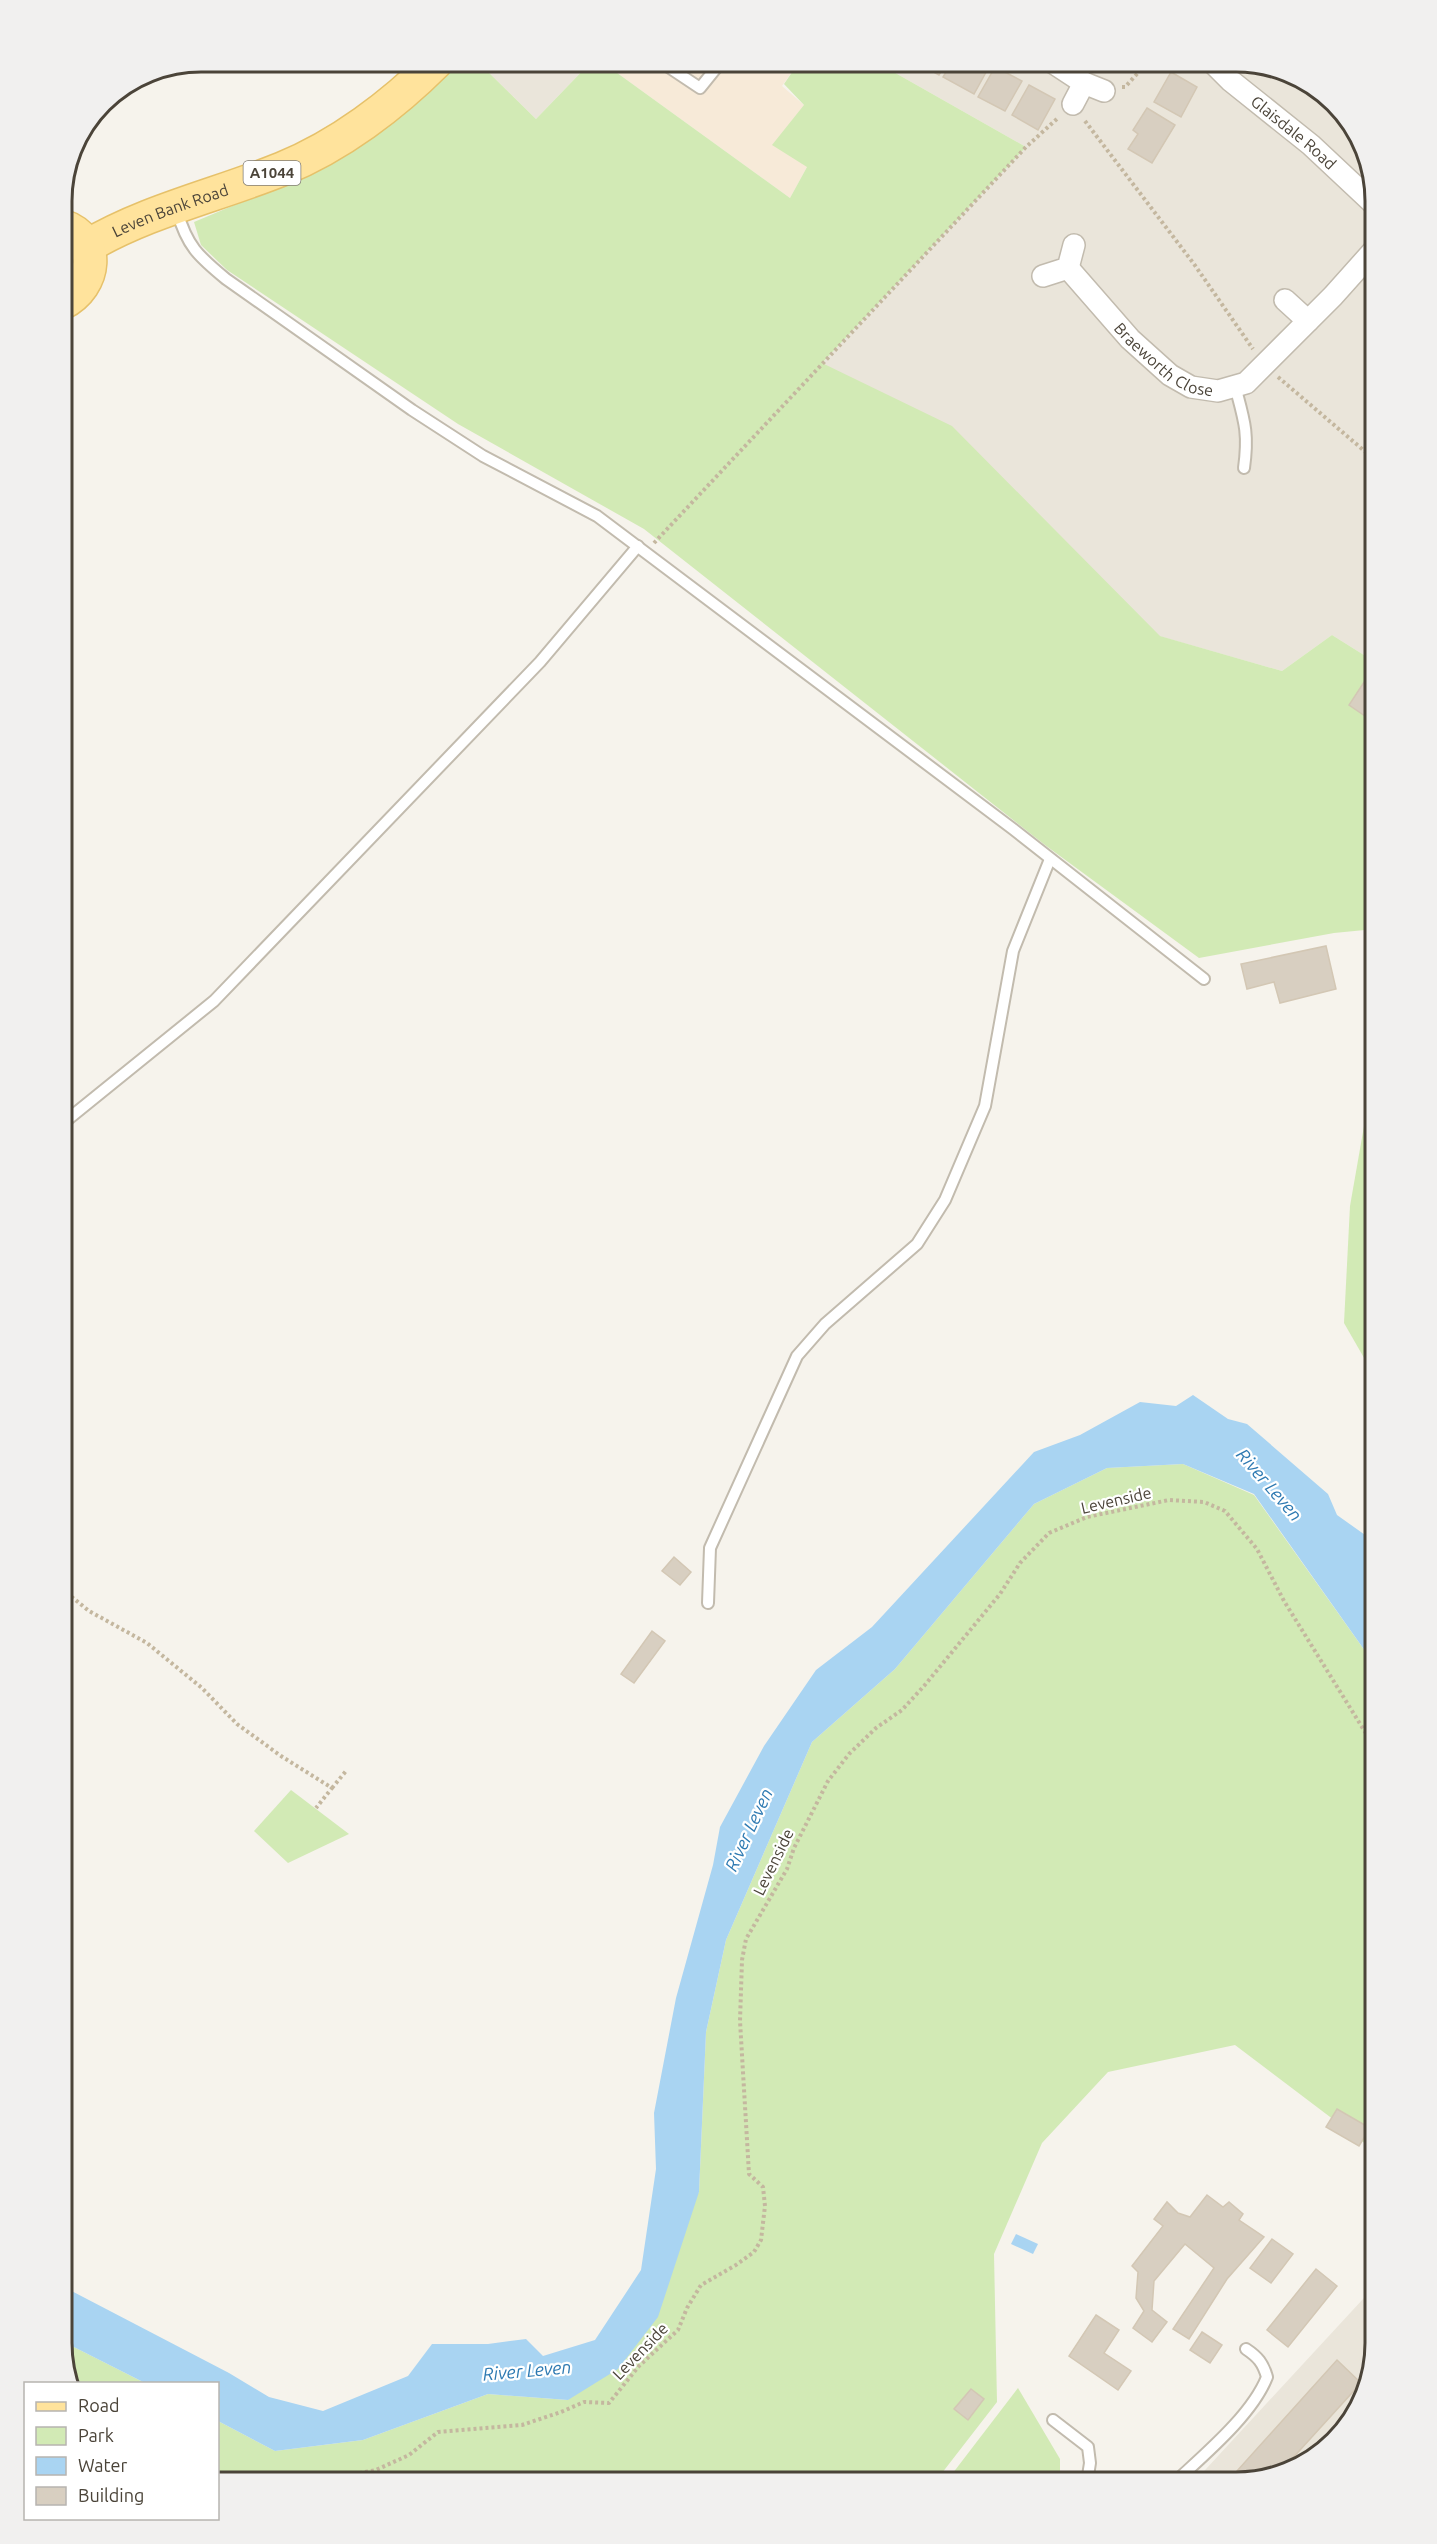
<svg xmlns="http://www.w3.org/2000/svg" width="1437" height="2544" font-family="Ubuntu,sans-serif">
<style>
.residential{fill:#eae5da}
.commercial{fill:#f7ead8}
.green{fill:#d2eab5}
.water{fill:#a9d4f2}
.building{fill:#d8cfc1;stroke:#d3c7b4;stroke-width:1.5}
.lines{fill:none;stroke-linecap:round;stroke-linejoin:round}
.service-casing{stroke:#c2bbae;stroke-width:14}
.minor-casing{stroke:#c2bbae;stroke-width:24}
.primary-casing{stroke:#e6c16a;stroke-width:36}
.path{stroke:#c4b79f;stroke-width:4;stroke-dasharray:3 3;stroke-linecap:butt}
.service{stroke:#fff;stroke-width:10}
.minor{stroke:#fff;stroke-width:21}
.primary{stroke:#ffe39c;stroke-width:33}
.labels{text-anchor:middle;stroke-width:4.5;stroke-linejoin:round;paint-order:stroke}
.shield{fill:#fff;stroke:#817c74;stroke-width:1.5}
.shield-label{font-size:15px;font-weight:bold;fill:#4b4439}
.street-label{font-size:16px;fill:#4b4439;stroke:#fff}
.water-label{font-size:18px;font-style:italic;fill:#2e7ab2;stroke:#fff}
.rim{fill:none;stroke:#4b4439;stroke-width:3}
</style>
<rect width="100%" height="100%" fill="#f6f3ec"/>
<!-- residential -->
<g class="residential">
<path d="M 478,62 L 591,62 L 536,119 Z"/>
<path d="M 876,62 L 1245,62 L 1314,85 L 1361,140 L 1375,201 L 1375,662 L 1332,635 L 1282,671 L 1159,636 L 822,363 L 1026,147 Z"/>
<path d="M 1375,2286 L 1375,2343 L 1352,2420 L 1297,2468 L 1236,2482 L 1194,2482 Z"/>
</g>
<!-- commercial -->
<path class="commercial" d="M 602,62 L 799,62 L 782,86 L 804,105 L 807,167 L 790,198 Z"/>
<!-- green -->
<g class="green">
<path d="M 460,62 L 478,62 L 536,119 L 591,62 L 602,62 L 790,198 L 807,167 L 772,145 L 804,105 L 784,84 L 799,62 L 876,62 L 1026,147 L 822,363 L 952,426 L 1160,636 L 1282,671 L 1332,635 L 1375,662 L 1375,929 L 1334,933 L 1199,958 L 1045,845 L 644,529 L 458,424 L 227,270 L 201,245 L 194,222 L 306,175 L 393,122 Z"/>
<path d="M 1367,1109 L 1375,1111 L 1375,1377 L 1344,1323 L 1350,1206 Z"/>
<path d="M 1183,1464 L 1254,1495 L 1375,1665 L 1375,2151 L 1235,2045 L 1108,2072 L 1042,2143 L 994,2254 L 997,2402 L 935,2482 L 218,2482 L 218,2421 L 275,2451 L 363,2440 L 488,2394 L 568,2400 L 699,2192 L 706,2032 L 726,1940 L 812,1742 L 895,1669 L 1034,1504 L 1107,1468 Z"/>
<path d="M 291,1790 L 349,1834 L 288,1863 L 254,1831 Z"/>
<path d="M 62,2341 L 145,2383 L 71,2383 Z"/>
<path d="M 1018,2388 L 1060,2459 L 1060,2482 L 946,2482 Z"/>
</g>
<!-- water -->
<g class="water">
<path d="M 1193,1395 L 1228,1419 L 1247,1424 L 1328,1494 L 1337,1515 L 1375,1542 L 1375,1665 L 1254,1494 L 1183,1464 L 1107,1468 L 1034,1504 L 895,1669 L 812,1742 L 726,1940 L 706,2032 L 699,2192 L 658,2317 L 618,2369 L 568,2400 L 488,2394 L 363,2440 L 275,2451 L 218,2421 L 218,2384 L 145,2383 L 62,2341 L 62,2286 L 229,2373 L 269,2397 L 323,2411 L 408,2376 L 432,2344 L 488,2344 L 526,2339 L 543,2356 L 595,2340 L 641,2270 L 656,2169 L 654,2113 L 676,1998 L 713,1865 L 720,1827 L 764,1746 L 816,1670 L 872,1627 L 1034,1452 L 1080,1435 L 1140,1402 L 1176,1406 Z"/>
<path d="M 1016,2234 L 1038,2244 L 1033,2254 L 1011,2244 Z"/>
</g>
<!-- building -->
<g class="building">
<path d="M 915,62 L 947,62 L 939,75 Z"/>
<path d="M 952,62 L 985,62 L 990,65 L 974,94 L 943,77 Z"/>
<path d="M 995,67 L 1022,81 L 1005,111 L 978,97 Z"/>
<path d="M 1171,72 L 1197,87 L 1181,117 L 1154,102 Z"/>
<path d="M 1029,85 L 1055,99 L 1038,130 L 1012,115 Z"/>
<path d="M 1147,108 L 1175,125 L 1152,163 L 1128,149 L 1138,134 L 1133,130 Z"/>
<path d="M 1370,673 L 1375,676 L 1375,700 L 1365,716 L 1349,705 Z"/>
<path d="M 1326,946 L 1336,989 L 1280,1003 L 1274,982 L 1247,989 L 1241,964 Z"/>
<path d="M 674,1557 L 691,1572 L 680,1585 L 662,1571 Z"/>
<path d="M 652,1631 L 665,1641 L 634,1683 L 621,1674 Z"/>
<path d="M 1337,2109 L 1370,2128 L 1359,2146 L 1326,2127 Z"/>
<path d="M 1207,2195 L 1223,2207 L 1229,2202 L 1243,2214 L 1239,2220 L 1264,2237 L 1227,2279 L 1189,2339 L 1173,2329 L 1214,2268 L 1185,2244 L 1154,2281 L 1152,2310 L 1167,2322 L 1152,2342 L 1133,2328 L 1144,2311 L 1136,2298 L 1138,2272 L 1132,2266 L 1163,2226 L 1154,2219 L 1167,2202 L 1178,2213 L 1190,2217 Z"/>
<path d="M 1272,2239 L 1293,2254 L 1271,2283 L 1250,2268 Z"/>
<path d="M 1316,2269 L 1337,2286 L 1288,2347 L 1267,2330 Z"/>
<path d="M 1096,2315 L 1119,2330 L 1104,2353 L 1131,2371 L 1118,2390 L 1069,2356 Z"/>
<path d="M 1202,2332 L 1222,2345 L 1210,2363 L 1190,2350 Z"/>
<path d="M 1337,2360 L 1361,2383 L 1280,2472 L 1227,2482 Z"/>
<path d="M 971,2389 L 984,2399 L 968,2420 L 954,2409 Z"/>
</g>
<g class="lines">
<!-- service casing -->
<g class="service-casing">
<g id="service">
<path d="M 661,62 L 700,88 L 721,62"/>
<path d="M 177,211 C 187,246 198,256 226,279 L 412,410 L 483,456 L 597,516 L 1013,829 L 1204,979"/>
<path d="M 1235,386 C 1244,420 1249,432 1244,468"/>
<path d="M 62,1124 L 214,1001 L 540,662 L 638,546"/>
<path d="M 708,1603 L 710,1548 L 797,1356 L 825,1324 L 917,1244 L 945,1200 L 985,1106 L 1013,951 L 1050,859"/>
<path d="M 1053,2420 L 1088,2447 L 1090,2463 L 1087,2482"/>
<path d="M 1175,2482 C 1205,2454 1252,2415 1267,2377 C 1263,2363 1258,2357 1246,2349"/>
</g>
</g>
<!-- minor casing -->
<g class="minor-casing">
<g id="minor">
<path d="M 1052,62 L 1084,83 L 1104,91"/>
<path id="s1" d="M 1212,62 L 1231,81 L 1311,145 L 1375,205"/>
<path d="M 1073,104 L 1084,83"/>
<path id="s2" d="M 1068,268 L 1130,339 L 1170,375 L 1191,387 L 1218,391 L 1246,383 L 1333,296 L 1375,249"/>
<path d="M 1043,276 L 1068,268 L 1074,245"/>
<path d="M 1285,300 L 1308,321"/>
</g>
</g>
<!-- primary casing -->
<g class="primary-casing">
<g id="primary">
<path id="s3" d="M 86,247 C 146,211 218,195 282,169 C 339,146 393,105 436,62"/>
<path d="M 62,303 C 96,286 102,239 62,226"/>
</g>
</g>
<!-- path -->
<g class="path">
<path d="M 1122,87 L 1125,87 L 1148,62"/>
<path d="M 1085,121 L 1194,264 L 1253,349"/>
<path d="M 1278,377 L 1375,460"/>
<path d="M 654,543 L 1026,147 L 1058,118"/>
<path d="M 62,1589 L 89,1611 L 147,1643 L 202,1688 L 237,1724 L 281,1756 L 332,1788 L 316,1808"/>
<path d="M 332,1788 L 346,1771"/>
<path d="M 312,2482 L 376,2470 L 409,2455 L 438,2432 L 522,2425 L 561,2412 L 584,2402 L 609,2403 L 639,2366 L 678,2330 L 687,2308 L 701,2285 L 736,2265 L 754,2252 L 761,2240 L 765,2206 L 763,2187 L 749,2174 L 740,2021 L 742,1960 L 746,1939 L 787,1869 L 794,1848 L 828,1781 L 849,1754 L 876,1728 L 902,1710 L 924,1686 L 1000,1594 L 1020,1563 L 1049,1533 L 1087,1517 L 1169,1500 L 1204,1502 L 1225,1511 L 1257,1549 L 1284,1601 L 1375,1748"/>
</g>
<!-- service -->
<use href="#service" class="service"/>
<!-- minor -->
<use href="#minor" class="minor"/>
<!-- primary -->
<use href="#primary" class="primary"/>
</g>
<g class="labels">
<!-- shield labels -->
<rect class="shield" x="243.5" y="161" width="57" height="24" rx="4.5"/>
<g class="shield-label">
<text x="272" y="178">A1044</text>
</g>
<!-- street labels -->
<g class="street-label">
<text dy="6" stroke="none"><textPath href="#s1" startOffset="108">Glaisdale Road</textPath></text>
<text dy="6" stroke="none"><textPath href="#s3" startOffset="92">Leven Bank Road</textPath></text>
<text dy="6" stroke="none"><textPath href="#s2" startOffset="135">Braeworth Close</textPath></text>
<text transform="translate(1116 1500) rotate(-13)" y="6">Levenside</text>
<text transform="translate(773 1862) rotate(-64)" y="6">Levenside</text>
<text transform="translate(640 2351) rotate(-46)" y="6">Levenside</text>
</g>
<!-- water labels -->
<g class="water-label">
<text transform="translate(1269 1485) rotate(49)" y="6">River Leven</text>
<text transform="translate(749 1830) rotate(-65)" y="6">River Leven</text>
<text transform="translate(527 2371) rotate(-5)" y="6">River Leven</text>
</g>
</g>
<!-- crop -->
<path d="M0 0H1437V2544H0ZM201 72H1236A129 129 0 0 1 1365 201V2343A129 129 0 0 1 1236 2472H201A129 129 0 0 1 72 2343V201A129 129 0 0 1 201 72Z" fill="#f1f0ef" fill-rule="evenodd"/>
<path class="rim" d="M201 72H1236A129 129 0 0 1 1365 201V2343A129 129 0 0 1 1236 2472H201A129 129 0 0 1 72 2343V201A129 129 0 0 1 201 72Z"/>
<!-- legend -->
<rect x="24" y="2382" width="195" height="138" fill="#ffffff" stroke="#b7b4b0" stroke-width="1.5"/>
<rect x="36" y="2402" width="30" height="9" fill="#ffe39c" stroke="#b7b4b0" stroke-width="1.5"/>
<text x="78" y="2412" font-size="18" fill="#4b4439">Road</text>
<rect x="36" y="2427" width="30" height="18" fill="#d2eab5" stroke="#b7b4b0" stroke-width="1.5"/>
<text x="78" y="2442" font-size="18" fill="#4b4439">Park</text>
<rect x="36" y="2457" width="30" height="18" fill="#a9d4f2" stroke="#b7b4b0" stroke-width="1.5"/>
<text x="78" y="2472" font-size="18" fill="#4b4439">Water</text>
<rect x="36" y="2487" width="30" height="18" fill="#d8cfc1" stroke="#b7b4b0" stroke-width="1.5"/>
<text x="78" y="2502" font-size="18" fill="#4b4439">Building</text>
</svg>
